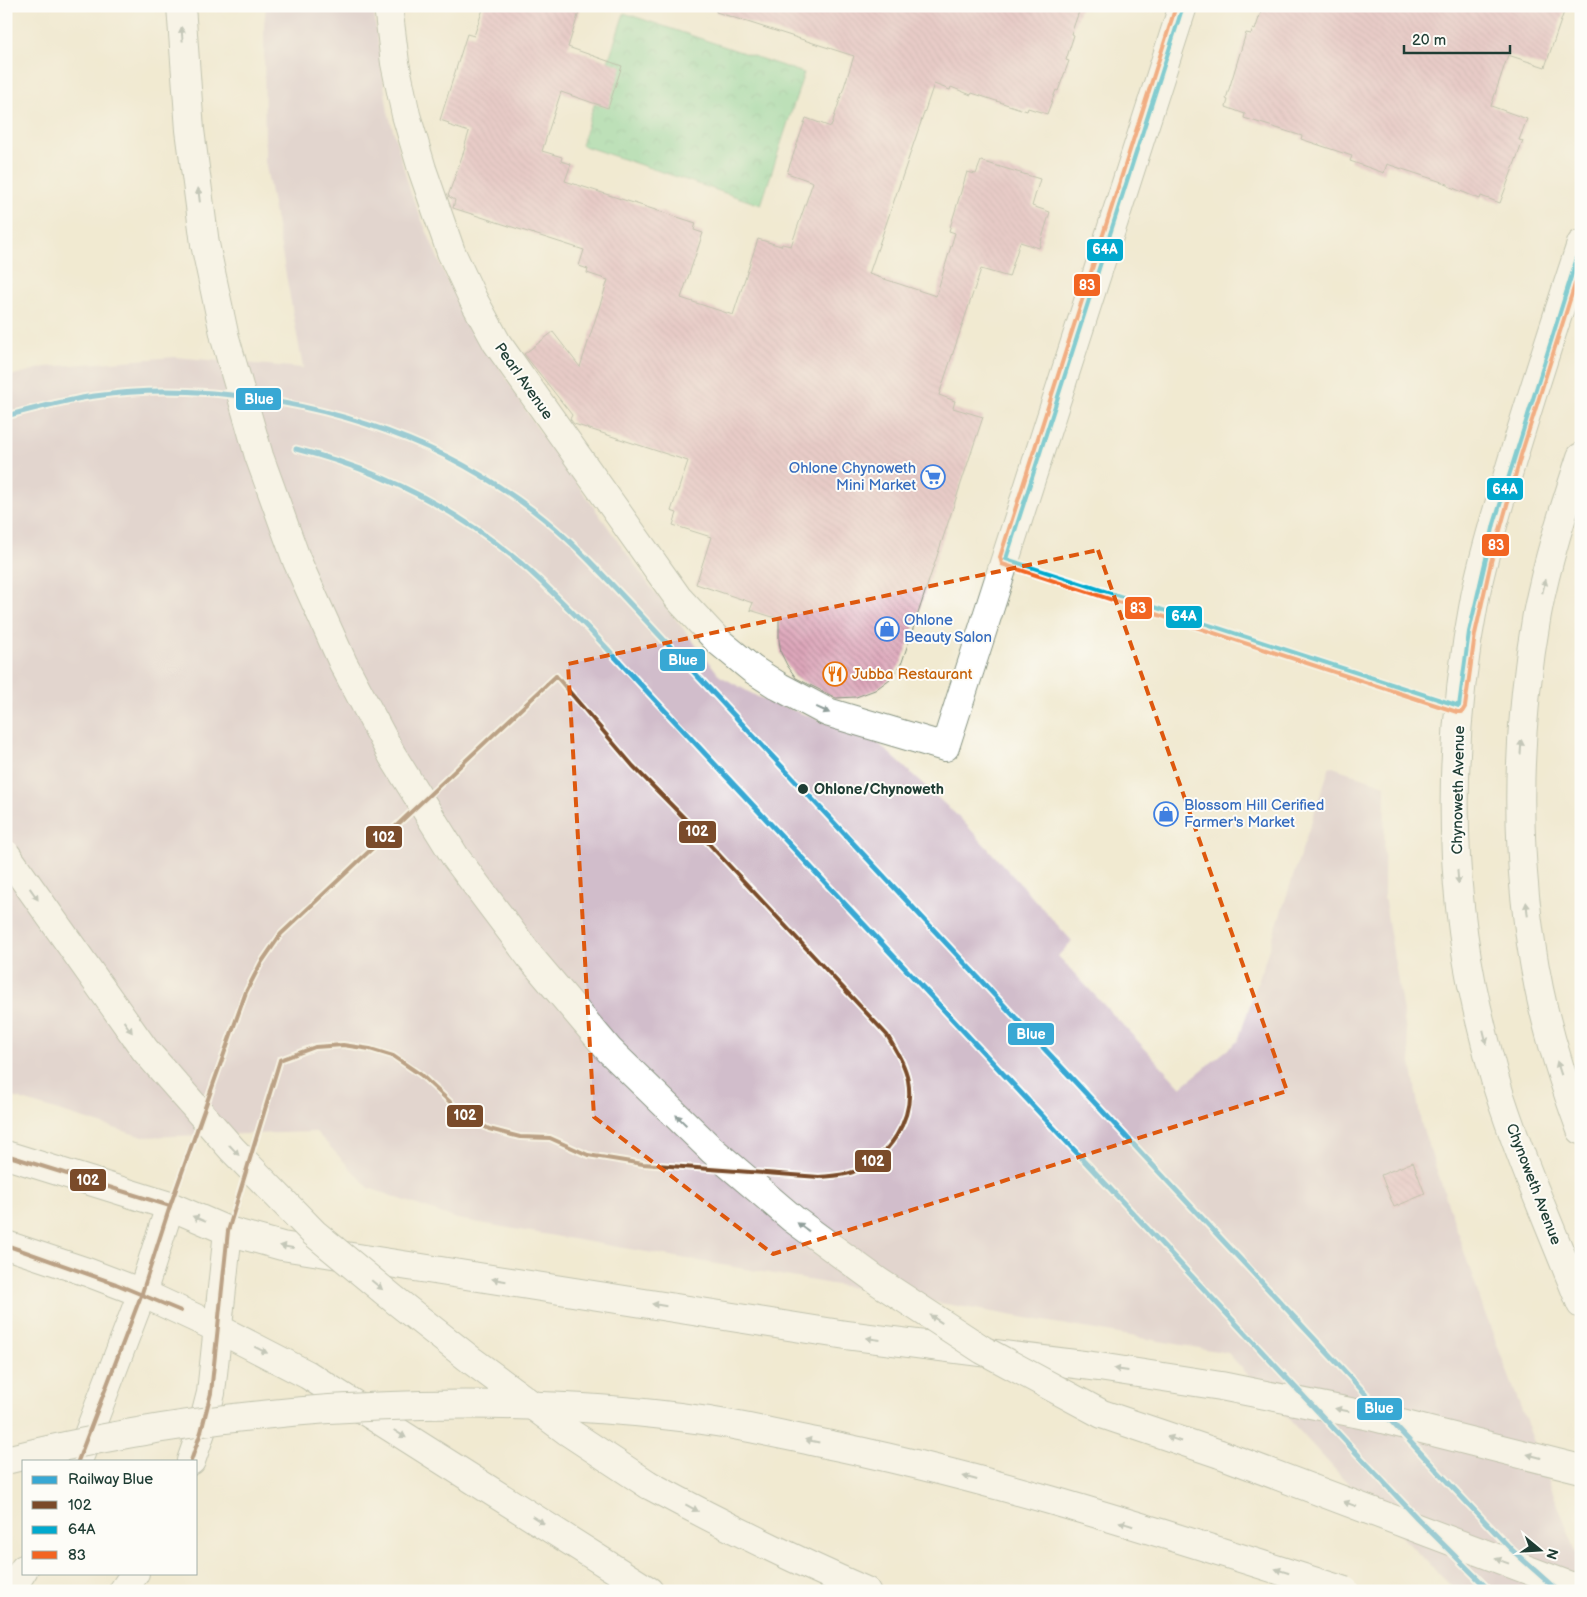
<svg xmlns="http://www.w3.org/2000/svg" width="1587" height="1597" font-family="'Balsamiq Sans',sans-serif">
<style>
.railway{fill:#d1bdcb}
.park{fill:url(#park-crowns);stroke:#4e8967}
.building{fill:url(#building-back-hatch)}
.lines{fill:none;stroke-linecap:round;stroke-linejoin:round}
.minor-casing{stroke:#889482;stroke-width:30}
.secondary-casing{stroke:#889482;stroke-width:30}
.motorway-casing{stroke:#889482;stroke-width:30}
.minor{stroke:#fff;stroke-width:28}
.secondary{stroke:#fff;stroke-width:28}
.motorway{stroke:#fff;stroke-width:28}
.motorway-bridge-casing{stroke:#889482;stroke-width:30;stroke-linecap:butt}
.motorway-bridge{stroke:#fff;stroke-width:28}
.bus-1-casing{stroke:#fdfcf7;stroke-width:8}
.bus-2-casing{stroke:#fdfcf7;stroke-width:8}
.bus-3-casing{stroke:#fdfcf7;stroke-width:8}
.bus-1{stroke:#7a4b2a;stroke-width:4}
.bus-2{stroke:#00a9ce;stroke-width:4}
.bus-3{stroke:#f26522;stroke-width:4}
.rail-1-casing{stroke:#fdfcf7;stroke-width:9}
.rail-1{stroke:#38a8d4;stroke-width:5}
.oneway{fill:#8f9e9a}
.marked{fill:none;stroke:#de580e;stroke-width:4;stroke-dasharray:10 6;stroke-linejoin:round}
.stop-dot{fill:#1f3d34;stroke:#fdfcf7;stroke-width:2}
.labels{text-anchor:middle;stroke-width:4;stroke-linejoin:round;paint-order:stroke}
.street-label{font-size:15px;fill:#1f3d34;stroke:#fdfcf7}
.shop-label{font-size:15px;fill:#366cbe;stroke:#fdfcf7;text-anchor:start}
.food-label{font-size:15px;fill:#c56008;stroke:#fdfcf7;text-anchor:start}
.stop-label{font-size:15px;font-weight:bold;fill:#1f3d34;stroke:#fdfcf7;text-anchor:start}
.line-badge{stroke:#fdfcf7;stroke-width:2}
.badge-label{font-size:14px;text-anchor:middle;font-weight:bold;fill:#fff}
</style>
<defs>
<pattern id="park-crowns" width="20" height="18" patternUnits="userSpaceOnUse" patternTransform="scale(1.25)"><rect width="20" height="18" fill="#7ed59a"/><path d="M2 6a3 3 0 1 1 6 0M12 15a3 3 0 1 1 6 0" fill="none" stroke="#67ae7e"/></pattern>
<pattern id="building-back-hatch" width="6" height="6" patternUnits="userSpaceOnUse" patternTransform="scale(1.25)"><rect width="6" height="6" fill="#dea7bb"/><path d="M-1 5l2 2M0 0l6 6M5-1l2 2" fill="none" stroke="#b38999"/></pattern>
</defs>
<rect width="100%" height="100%" fill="#fdfcf7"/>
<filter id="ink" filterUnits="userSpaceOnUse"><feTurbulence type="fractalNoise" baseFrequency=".02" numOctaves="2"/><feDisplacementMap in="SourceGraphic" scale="10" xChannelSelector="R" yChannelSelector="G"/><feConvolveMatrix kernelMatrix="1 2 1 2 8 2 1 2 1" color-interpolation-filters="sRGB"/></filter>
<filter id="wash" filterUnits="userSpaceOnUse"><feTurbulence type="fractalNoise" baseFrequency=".0096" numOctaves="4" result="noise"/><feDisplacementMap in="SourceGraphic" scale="20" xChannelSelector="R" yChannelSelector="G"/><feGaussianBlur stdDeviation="1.12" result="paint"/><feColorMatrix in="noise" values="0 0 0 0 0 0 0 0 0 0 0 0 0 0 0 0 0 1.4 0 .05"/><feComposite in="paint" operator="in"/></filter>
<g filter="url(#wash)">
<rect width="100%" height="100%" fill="#f1ead1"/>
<!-- railway -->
<path class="railway" d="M 266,6 L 373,6 L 388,112 L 411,194 L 448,282 L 531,419 L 650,586 L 720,676 L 758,697 L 876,741 L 961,819 L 1072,941 L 1058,956 L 1181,1087 L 1238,1041 L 1330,766 L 1385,785 L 1384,896 L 1421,1123 L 1483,1308 L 1577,1555 L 1581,1591 L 1456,1591 L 1340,1475 L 1228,1353 L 457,1219 L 369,1188 L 316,1132 L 143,1137 L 6,1095 L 6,377 L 45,367 L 175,357 L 303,368 L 265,161 L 264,25 Z"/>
<!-- park -->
<path class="park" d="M 624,13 L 804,73 L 761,205 L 581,145 Z"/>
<g id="blocks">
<!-- building -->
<g class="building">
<path d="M 484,6 L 581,6 L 568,47 L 622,66 L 608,108 L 561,92 L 542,151 L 562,157 L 561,161 L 571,164 L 565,181 L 696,223 L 694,230 L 703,233 L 681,298 L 733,315 L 758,239 L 781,246 L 782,244 L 791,246 L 813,182 L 787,173 L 806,118 L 831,127 L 854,56 L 716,12 L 717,6 L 1081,6 L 1071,34 L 1074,35 L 1066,60 L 1069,61 L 1058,91 L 1056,90 L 1047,114 L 1028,108 L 1027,111 L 972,93 L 971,95 L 951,87 L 950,90 L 934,84 L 869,274 L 936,296 L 955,233 L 949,231 L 967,172 L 976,174 L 981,161 L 1040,179 L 1032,206 L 1050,212 L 1039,248 L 1020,242 L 1009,277 L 981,269 L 939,395 L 955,401 L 953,408 L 983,417 L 902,662 L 890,679 L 875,690 L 856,697 L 836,698 L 796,678 L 787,665 L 781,653 L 779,640 L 779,619 L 750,610 L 753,603 L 696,584 L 711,537 L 673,525 L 677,513 L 671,511 L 688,461 L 574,424 L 570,419 L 572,415 L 524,354 L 553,332 L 580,367 L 608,280 L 587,273 L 588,269 L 579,266 L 584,250 L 453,208 L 455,200 L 448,196 L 465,148 L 464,148 L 469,132 L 448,125 L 449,123 L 440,120 L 467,34 L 474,36 Z"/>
<path d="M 1263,6 L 1566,6 L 1545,67 L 1508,55 L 1491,106 L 1527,119 L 1519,140 L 1523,141 L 1500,203 L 1481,196 L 1480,199 L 1448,186 L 1448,184 L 1387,164 L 1384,173 L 1350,161 L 1352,156 L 1301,139 L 1302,136 L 1244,118 L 1245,114 L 1226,107 L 1228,100 L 1226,99 L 1246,33 L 1251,34 L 1253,29 L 1255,30 Z"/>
<path d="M 1413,1162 L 1425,1194 L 1394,1207 L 1381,1175 Z"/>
</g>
</g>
</g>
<g filter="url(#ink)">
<use href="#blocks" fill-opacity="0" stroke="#889482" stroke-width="1"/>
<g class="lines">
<!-- minor casing -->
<g class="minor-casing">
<g id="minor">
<path d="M 388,6 L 395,63 L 406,115 L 422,169 L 451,252 L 473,299 L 497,343 L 678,598 L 718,641 L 752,669 L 780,687 L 827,712 L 945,747 L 1183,6"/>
<path d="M 1581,244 C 1557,317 1533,390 1511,464 C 1498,508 1484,552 1475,597 C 1449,730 1446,875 1477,1008 C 1483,1033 1489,1058 1496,1083 C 1519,1157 1552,1231 1581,1304"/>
<path d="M 1581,457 C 1564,509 1547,561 1537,614 C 1515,738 1514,865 1539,989 C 1549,1037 1564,1084 1581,1130"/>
</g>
</g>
<!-- secondary casing -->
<g class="secondary-casing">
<g id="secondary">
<path d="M 6,1155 L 170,1206 L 228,1231"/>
<path d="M 6,1245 L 87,1272 L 142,1293 L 217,1328"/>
</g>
</g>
<!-- motorway casing -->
<g class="motorway-casing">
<g id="motorway">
<path d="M 181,6 L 190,130 L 205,244"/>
<path d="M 217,1328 L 308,1375 L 649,1591"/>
<path d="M 1220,1454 L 1581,1590"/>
<path d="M 78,1461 L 142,1293 L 170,1206"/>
<path d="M 191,1461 L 201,1432 L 211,1393 L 228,1231 L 282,1246 L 846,1335 L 1099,1367 L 1221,1386 L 1370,1416 L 1581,1469"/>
<path d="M 649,1485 C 720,1523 792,1559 866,1591"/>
<path d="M 10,1591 L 24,1569"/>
<path d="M 123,1591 L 135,1573"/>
</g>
</g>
<!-- minor -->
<use href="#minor" class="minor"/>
<!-- secondary -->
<use href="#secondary" class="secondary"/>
<!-- motorway -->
<use href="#motorway" class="motorway"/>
<!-- motorway-bridge casing -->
<g class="motorway-bridge-casing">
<g id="motorway-bridge">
<path d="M 205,244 L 225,338 L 259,456 L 297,561 L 343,663 L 392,755 L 456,858 L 531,958 L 609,1050 L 712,1150 L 793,1219 L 879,1282 L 983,1350 L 1102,1414 L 1220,1454"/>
<path d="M 6,854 L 145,1050 L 232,1149 L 314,1233 L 395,1300 L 471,1360 L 567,1431 L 649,1485"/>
<path d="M 6,1460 C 144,1425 279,1408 421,1405 C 514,1403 609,1407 702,1420 C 740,1425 778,1434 816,1442 C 996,1478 1170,1536 1345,1591"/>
</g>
</g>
<!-- motorway-bridge -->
<use href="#motorway-bridge" class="motorway-bridge"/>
<!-- bus-1 casing -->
<g class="bus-1-casing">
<g id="bus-1">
<path d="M 280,1060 L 315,1047 L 343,1045 L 370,1049 L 393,1056 L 421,1075 L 464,1115 L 489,1129 L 520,1137 L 550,1138 L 588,1155 L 643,1164 L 819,1177 C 830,1176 842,1176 853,1172 C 889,1158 915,1119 908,1080 C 905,1064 895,1049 887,1035 L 697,831 L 633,766 L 556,676"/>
<path d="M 6,1155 L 170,1206"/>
<path d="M 6,1245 L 116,1284 L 181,1311"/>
<path d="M 78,1461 L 142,1293 L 170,1206 L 246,992 L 261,963 L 281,934 L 556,676"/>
<path d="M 191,1461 L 201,1432 L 211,1393 L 228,1231 L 280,1060"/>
</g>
</g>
<!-- bus-2 casing -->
<g class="bus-2-casing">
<path id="bus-2" d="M 1183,6 L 1006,559 L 1459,706 L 1469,632 L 1494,524 L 1581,245"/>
</g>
<!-- bus-3 casing -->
<g class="bus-3-casing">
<path id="bus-3" d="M 1176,6 L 1000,557 L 1002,564 L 1457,712 L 1462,712 L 1465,707 L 1475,634 L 1491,562 L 1521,455 L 1581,265"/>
</g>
<!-- bus-1 -->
<use href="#bus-1" class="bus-1"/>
<!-- bus-2 -->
<use href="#bus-2" class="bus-2"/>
<!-- bus-3 -->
<use href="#bus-3" class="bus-3"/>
<!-- rail-1 casing -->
<g class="rail-1-casing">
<g id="rail-1">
<path d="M 6,416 C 36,408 65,400 95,396 C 207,379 347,407 448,457 C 478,472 507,491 534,511 C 572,540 604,576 637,611 L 1456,1491 L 1512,1550 L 1558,1591"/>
<path d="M 296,449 C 380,470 456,508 522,564 C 545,584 566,606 588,628 L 1417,1518 L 1490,1591"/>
</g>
</g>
<!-- rail-1 -->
<use href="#rail-1" class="rail-1"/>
</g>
<!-- one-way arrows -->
<defs><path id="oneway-solid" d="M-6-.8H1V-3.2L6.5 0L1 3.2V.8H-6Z" transform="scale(1.25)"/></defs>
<g class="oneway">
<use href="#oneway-solid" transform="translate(182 34) rotate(-95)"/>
<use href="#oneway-solid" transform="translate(199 195) rotate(-97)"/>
<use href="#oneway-solid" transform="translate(1544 586) rotate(-76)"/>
<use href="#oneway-solid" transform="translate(823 710) rotate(25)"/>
<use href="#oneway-solid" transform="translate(1521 747) rotate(-86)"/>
<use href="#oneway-solid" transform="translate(1458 877) rotate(85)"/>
<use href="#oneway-solid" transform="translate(34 894) rotate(55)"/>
<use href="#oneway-solid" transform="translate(1527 909) rotate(-96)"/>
<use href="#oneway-solid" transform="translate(128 1027) rotate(54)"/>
<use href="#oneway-solid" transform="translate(1485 1037) rotate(76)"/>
<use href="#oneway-solid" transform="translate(1559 1068) rotate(-108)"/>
<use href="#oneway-solid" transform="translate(681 1120) rotate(-136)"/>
<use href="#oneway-solid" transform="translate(234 1150) rotate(47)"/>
<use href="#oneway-solid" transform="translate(199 1219) rotate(-157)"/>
<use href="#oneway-solid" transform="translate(803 1227) rotate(-144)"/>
<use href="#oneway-solid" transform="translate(287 1247) rotate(-170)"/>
<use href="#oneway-solid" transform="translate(499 1280) rotate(-171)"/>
<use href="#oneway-solid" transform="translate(377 1285) rotate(40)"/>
<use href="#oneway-solid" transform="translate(659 1305) rotate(-171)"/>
<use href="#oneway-solid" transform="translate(936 1319) rotate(-147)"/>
<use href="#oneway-solid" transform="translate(873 1339) rotate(-173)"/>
<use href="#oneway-solid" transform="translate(261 1350) rotate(26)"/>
<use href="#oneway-solid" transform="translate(1121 1370) rotate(-172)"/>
<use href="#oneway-solid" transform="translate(1342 1410) rotate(-168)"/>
<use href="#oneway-solid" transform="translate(400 1434) rotate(32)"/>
<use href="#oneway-solid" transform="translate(1174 1439) rotate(-161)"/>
<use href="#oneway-solid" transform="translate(812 1441) rotate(-168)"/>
<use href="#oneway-solid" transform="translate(1534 1456) rotate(-165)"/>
<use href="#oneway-solid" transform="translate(970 1478) rotate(-165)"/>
<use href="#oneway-solid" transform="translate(1350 1504) rotate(-160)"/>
<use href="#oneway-solid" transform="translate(692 1508) rotate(28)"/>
<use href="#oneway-solid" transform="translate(538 1520) rotate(32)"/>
<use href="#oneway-solid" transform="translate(1126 1524) rotate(-163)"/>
<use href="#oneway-solid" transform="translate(1502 1561) rotate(-160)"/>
<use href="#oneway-solid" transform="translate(1282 1571) rotate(-163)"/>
</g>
</g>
<!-- marked area -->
<path d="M0 0H1587V1597H0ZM 1098,550 L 1287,1091 L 773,1254 L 594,1117 L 568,664 Z" fill="#f1ead1" fill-opacity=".55" fill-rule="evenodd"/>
<path class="marked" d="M 1098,550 L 1287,1091 L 773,1254 L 594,1117 L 568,664 Z"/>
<!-- icons -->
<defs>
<g id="supermarket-ring" transform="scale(1.25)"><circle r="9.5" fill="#fdfcf7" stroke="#3f7fe0" stroke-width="1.5"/><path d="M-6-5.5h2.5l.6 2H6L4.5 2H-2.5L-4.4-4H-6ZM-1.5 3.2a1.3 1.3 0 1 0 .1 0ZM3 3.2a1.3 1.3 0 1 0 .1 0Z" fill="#3f7fe0"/></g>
<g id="shop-ring" transform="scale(1.25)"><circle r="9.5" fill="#fdfcf7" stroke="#3f7fe0" stroke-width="1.5"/><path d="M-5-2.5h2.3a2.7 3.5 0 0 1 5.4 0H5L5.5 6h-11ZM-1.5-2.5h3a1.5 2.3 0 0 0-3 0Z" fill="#3f7fe0"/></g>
<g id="restaurant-ring" transform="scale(1.25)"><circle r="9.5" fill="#fdfcf7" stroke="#e8710a" stroke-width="1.5"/><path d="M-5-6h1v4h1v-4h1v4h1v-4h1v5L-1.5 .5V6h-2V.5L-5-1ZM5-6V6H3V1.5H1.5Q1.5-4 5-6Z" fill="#e8710a"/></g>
</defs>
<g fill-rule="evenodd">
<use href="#supermarket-ring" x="933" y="477"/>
<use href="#shop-ring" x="887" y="629"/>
<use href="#restaurant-ring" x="835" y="674"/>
<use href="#shop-ring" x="1166" y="814"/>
</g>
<!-- markers -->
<circle class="stop-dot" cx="803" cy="789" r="6"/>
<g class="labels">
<!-- street labels -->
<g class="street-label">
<text transform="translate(524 381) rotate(55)" y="5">Pearl Avenue</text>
<text transform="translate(1458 790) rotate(-89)" y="5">Chynoweth Avenue</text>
<text transform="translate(1534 1184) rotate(69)" y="5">Chynoweth Avenue</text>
</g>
<!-- shop labels -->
<g class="shop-label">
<text x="916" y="473" text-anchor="end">Ohlone Chynoweth<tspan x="916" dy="17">Mini Market</tspan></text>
<text x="904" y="625">Ohlone<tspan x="904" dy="17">Beauty Salon</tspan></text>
<text x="1184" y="810">Blossom Hill Cerified<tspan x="1184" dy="17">Farmer's Market</tspan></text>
</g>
<!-- food labels -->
<g class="food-label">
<text x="852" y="679">Jubba Restaurant</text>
</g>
<!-- stop labels -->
<g class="stop-label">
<text x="814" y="794">Ohlone/Chynoweth</text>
</g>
</g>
<g class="line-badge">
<rect x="1086" y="238" width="38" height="24" rx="5" fill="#00a9ce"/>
<rect x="1073" y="273" width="28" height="24" rx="5" fill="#f26522"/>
<rect x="235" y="387" width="47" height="24" rx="5" fill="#38a8d4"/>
<rect x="1486" y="477" width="38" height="24" rx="5" fill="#00a9ce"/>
<rect x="1481" y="533" width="29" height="24" rx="5" fill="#f26522"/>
<rect x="1124" y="596" width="29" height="24" rx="5" fill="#f26522"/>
<rect x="1165" y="605" width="38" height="24" rx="5" fill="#00a9ce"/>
<rect x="659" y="648" width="47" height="24" rx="5" fill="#38a8d4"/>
<rect x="678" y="820" width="39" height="24" rx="5" fill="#7a4b2a"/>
<rect x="365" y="825" width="38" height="24" rx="5" fill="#7a4b2a"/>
<rect x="1007" y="1022" width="48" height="24" rx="5" fill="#38a8d4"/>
<rect x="446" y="1104" width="38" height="24" rx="5" fill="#7a4b2a"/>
<rect x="854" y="1149" width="38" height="24" rx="5" fill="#7a4b2a"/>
<rect x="69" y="1168" width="38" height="24" rx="5" fill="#7a4b2a"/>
<rect x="1356" y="1397" width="47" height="24" rx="5" fill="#38a8d4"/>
</g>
<g class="badge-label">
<text x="1105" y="254">64A</text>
<text x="1087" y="290">83</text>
<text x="259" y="404">Blue</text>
<text x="1505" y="494">64A</text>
<text x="1496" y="550">83</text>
<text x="1138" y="613">83</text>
<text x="1184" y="621">64A</text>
<text x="683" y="665">Blue</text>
<text x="697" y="836">102</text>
<text x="384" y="842">102</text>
<text x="1031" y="1039">Blue</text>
<text x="465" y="1120">102</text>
<text x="873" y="1166">102</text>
<text x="88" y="1185">102</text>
<text x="1379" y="1413">Blue</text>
</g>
<!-- margin -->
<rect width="1587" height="1597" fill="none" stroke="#fdfcf7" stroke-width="25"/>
<!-- legend -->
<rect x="22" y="1460" width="175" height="115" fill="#fdfcf7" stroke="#a4b0a9"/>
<rect x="32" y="1476" width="25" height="8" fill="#38a8d4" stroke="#a4b0a9"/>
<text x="68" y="1484" font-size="15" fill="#1f3d34">Railway Blue</text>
<rect x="32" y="1501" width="25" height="8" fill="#7a4b2a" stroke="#a4b0a9"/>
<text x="68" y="1510" font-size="15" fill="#1f3d34">102</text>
<rect x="32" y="1526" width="25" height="8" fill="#00a9ce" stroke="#a4b0a9"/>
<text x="68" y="1534" font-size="15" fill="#1f3d34">64A</text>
<rect x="32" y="1551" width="25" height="8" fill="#f26522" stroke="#a4b0a9"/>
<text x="68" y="1560" font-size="15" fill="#1f3d34">83</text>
<!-- north arrow -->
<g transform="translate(1540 1550) rotate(108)" stroke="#fdfcf7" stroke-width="4" paint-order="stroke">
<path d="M0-4L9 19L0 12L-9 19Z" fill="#1f3d34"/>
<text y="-8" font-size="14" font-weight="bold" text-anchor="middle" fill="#1f3d34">N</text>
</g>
<!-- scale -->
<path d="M1404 45v8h106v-8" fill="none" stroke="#1f3d34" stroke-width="2.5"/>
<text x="1412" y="45" font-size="15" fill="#1f3d34" stroke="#fdfcf7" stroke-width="4" paint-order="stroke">20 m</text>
</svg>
